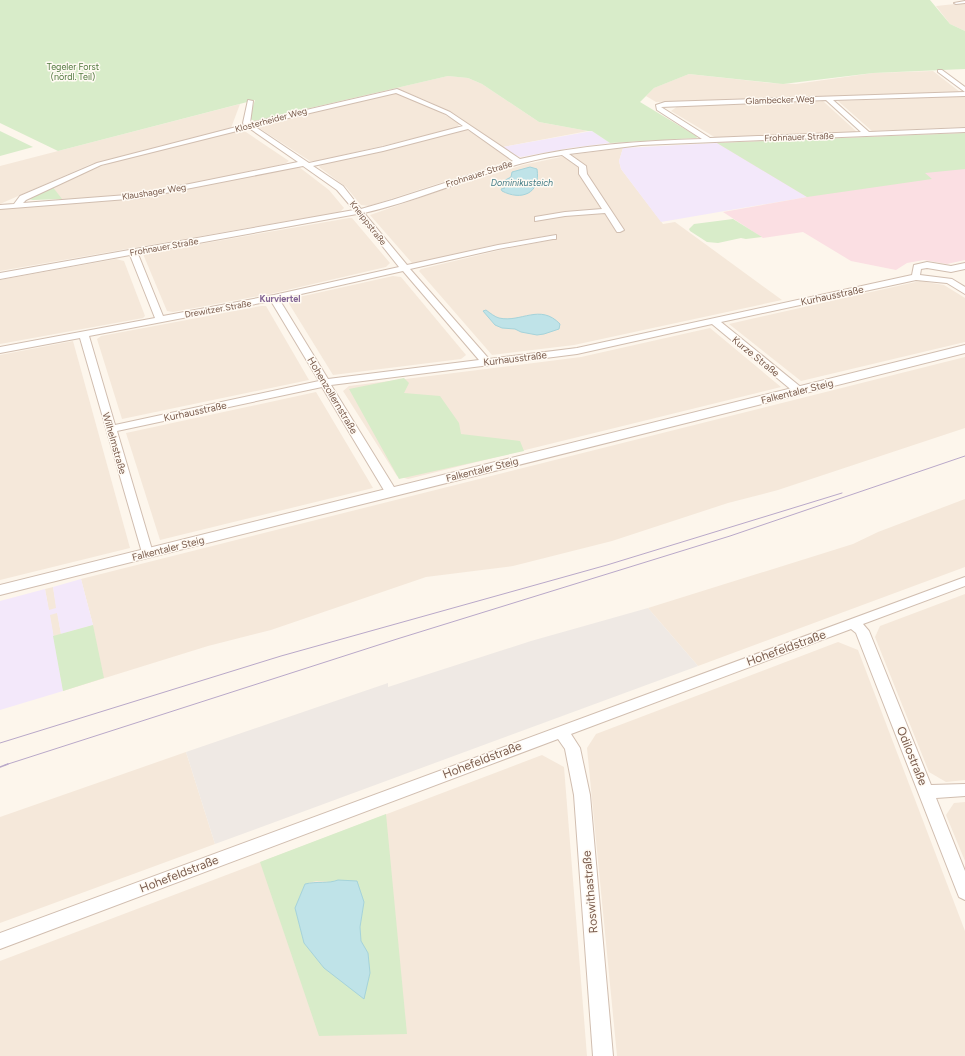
<svg xmlns="http://www.w3.org/2000/svg" width="965" height="1056" font-family="Figtree,sans-serif">
<style>
.residential{fill:#f5e8da}
.industrial{fill:#efe9e4}
.education{fill:#f3e8fa}
.medical{fill:#fbdfe3}
.green{fill:#d8ecc9;fill-rule:evenodd}
.water{fill:#bfe3e8;stroke:#a5d3da}
.lines{fill:none;stroke-linecap:round;stroke-linejoin:round}
.minor-casing{stroke:#d1beb0;stroke-width:2}
.tertiary-casing{stroke:#d1beb0;stroke-width:2}
.minor{fill:#fff;fill-rule:evenodd}
.tertiary{fill:#fff;fill-rule:evenodd}
.tram-far1{stroke:#b9a8c9;stroke-width:1}
.tram{stroke:#b9a8c9;stroke-width:1.5}
.labels{text-anchor:middle;stroke-width:3;stroke-linejoin:round;paint-order:stroke}
.far-park-label{font-size:9px;fill:#537a41;stroke:#fffaf3}
.far-street-label{font-size:9px;fill:#7a5c4d;stroke:#fffaf3}
.far-water-label{font-size:9px;font-style:italic;fill:#437c86;stroke:#fffaf3}
.far-neighbourhood-label{font-size:9px;font-weight:bold;fill:#846695;stroke:#fffaf3}
.street-label{font-size:10px;fill:#7a5c4d;stroke:#fffaf3}
.near-street-label{font-size:12px;fill:#7a5c4d;stroke:#fffaf3}
</style>
<rect width="100%" height="100%" fill="#fdf6ec"/>
<!-- residential -->
<g class="residential">
<path d="M 965,3 L 965,31 L 950,24 L 936,6 Z"/>
<path d="M 933,71 L 960,92 L 656,102 L 646,96 L 654,88 L 689,74 L 770,83 L 796,84 L 873,73 Z"/>
<path d="M 448,76 L 468,78 L 482,84 L 539,122 L 588,131 L 503,147 L 456,115 L 430,102 L 396,88 Z"/>
<path d="M 387,93 L 398,93 L 423,103 L 460,123 L 457,127 L 437,133 L 318,161 L 310,161 L 256,126 L 258,124 Z"/>
<path d="M 965,96 L 965,127 L 872,131 L 838,101 Z"/>
<path d="M 823,101 L 857,132 L 716,138 L 671,111 L 678,106 Z"/>
<path d="M 240,104 L 231,128 L 91,164 L 0,204 L 0,166 Z"/>
<path d="M 465,129 L 473,133 L 509,159 L 508,161 L 369,206 L 361,205 L 346,187 L 319,167 L 322,164 L 400,147 Z"/>
<path d="M 243,130 L 289,161 L 286,163 L 264,169 L 160,190 L 111,197 L 62,201 L 52,186 L 84,172 L 123,159 Z"/>
<path d="M 623,148 L 619,161 L 621,169 L 663,224 L 675,222 L 782,300 L 574,345 L 492,355 L 419,271 L 421,269 L 500,250 L 556,239 L 551,235 L 489,246 L 417,264 L 412,263 L 370,215 L 454,186 L 523,165 L 570,155 Z"/>
<path d="M 295,167 L 299,167 L 329,190 L 344,208 L 340,212 L 0,271 L 0,209 L 136,199 Z"/>
<path d="M 349,218 L 352,218 L 390,263 L 386,267 L 270,294 L 173,312 L 167,311 L 143,254 Z"/>
<path d="M 116,259 L 124,261 L 145,316 L 143,318 L 0,344 L 0,280 Z"/>
<path d="M 393,276 L 401,277 L 466,355 L 461,359 L 333,375 L 288,302 L 290,299 Z"/>
<path d="M 920,281 L 944,285 L 965,298 L 965,342 L 801,381 L 729,324 Z"/>
<path d="M 261,306 L 266,306 L 309,380 L 122,419 L 97,339 L 101,336 Z"/>
<path d="M 710,328 L 781,387 L 408,479 L 397,476 L 343,391 L 349,386 L 581,357 Z"/>
<path d="M 73,341 L 130,548 L 0,580 L 0,355 Z"/>
<path d="M 965,357 L 965,428 L 778,490 L 728,503 L 612,541 L 513,566 L 426,577 L 271,630 L 208,646 L 63,691 L 45,589 L 53,587 L 61,634 L 93,625 L 81,579 Z"/>
<path d="M 316,392 L 373,488 L 160,540 L 126,433 Z"/>
<path d="M 965,499 L 965,567 L 698,666 L 648,608 L 853,544 L 878,532 Z"/>
<path d="M 965,594 L 965,780 L 946,782 L 929,772 L 875,637 L 880,626 Z"/>
<path d="M 838,642 L 858,650 L 965,931 L 965,1056 L 617,1056 L 587,748 L 596,734 Z"/>
<path d="M 186,752 L 215,844 L 0,923 L 0,817 Z"/>
<path d="M 542,755 L 564,767 L 587,1056 L 0,1056 L 0,961 Z"/>
<path d="M 965,802 L 965,861 L 946,815 L 954,803 Z"/>
</g>
<!-- industrial -->
<path class="industrial" d="M 648,608 L 698,666 L 215,844 L 186,752 L 388,683 L 388,687 L 531,641 Z"/>
<!-- education -->
<g class="education">
<path d="M 592,131 L 610,143 L 570,148 L 521,157 L 517,156 L 503,147 Z"/>
<path d="M 717,143 L 763,170 L 807,197 L 661,222 L 621,169 L 619,161 L 623,148 Z"/>
<path d="M 81,579 L 93,625 L 61,634 L 57,613 L 50,615 L 63,691 L 0,710 L 0,601 L 45,589 L 49,610 L 56,608 L 53,587 Z"/>
</g>
<!-- medical -->
<path class="medical" d="M 965,133 L 965,260 L 947,264 L 924,260 L 907,263 L 896,270 L 851,261 L 803,232 L 763,238 L 723,212 L 807,197 L 717,143 Z"/>
<!-- green -->
<g class="green">
<path d="M 0,0 L 930,0 L 950,24 L 965,31 L 965,69 L 873,73 L 783,84 L 689,74 L 654,88 L 640,102 L 698,137 L 696,138 L 610,143 L 592,131 L 588,131 L 539,122 L 482,84 L 468,78 L 448,76 L 254,121 L 249,118 L 255,100 L 58,151 L 0,123 Z"/>
<path d="M 0,130 L 0,131 L 33,147 L 0,156 Z"/>
<path d="M 965,133 L 965,169 L 925,173 L 932,179 L 807,197 L 717,143 Z"/>
<path d="M 52,186 L 62,199 L 33,200 L 28,199 Z"/>
<path d="M 733,219 L 762,237 L 746,239 L 741,238 L 718,243 L 707,242 L 690,231 L 689,229 L 694,224 Z"/>
<path d="M 404,378 L 409,383 L 404,393 L 440,396 L 459,423 L 461,434 L 520,441 L 524,451 L 399,479 L 349,389 Z"/>
<path d="M 93,625 L 104,678 L 63,691 L 53,636 Z"/>
<path d="M 386,814 L 407,1034 L 319,1036 L 260,862 ZM 316,881 L 332,882 L 364,902 L 360,927 L 361,941 L 368,953 L 363,998 L 324,968 L 304,943 L 295,908 L 305,884 Z"/>
</g>
<!-- water -->
<g class="water">
<path d="M 530,167 L 537,169 C 541,194 521,201 502,191 L 501,189 L 505,188 L 498,184 L 511,177 L 512,172 Z"/>
<path d="M 486,310 C 490,313 495,317 499,318 C 521,323 540,303 560,324 L 559,329 L 544,334 L 537,335 L 521,332 L 515,329 L 502,328 L 495,325 L 483,311 Z"/>
<path d="M 338,880 L 357,881 L 364,902 L 360,927 L 361,941 L 368,953 L 370,973 L 364,999 L 324,968 L 304,943 L 295,908 L 305,884 C 317,881 328,884 338,880 Z"/>
</g>
<g class="lines">
<!-- minor casing -->
<g class="minor-casing">
<g id="minor">
<path d="M 965,1 L 965,3 L 956,4 L 954,3 Z"/>
<path d="M 938,70 L 942,70 L 965,87 L 965,92 L 938,72 Z"/>
<path d="M 397,89 L 450,112 L 520,159 C 579,145 640,141 702,139 L 657,110 L 656,105 L 665,102 L 965,92 L 965,96 L 833,100 L 869,132 L 965,128 L 965,132 L 641,145 L 569,154 L 586,166 L 587,174 L 624,230 L 620,232 L 617,232 L 605,213 L 565,216 L 535,221 L 535,217 L 565,212 L 602,209 L 579,174 L 579,167 L 562,155 C 493,165 431,198 364,213 L 407,265 L 498,245 L 556,235 L 556,239 L 553,239 L 498,249 L 410,269 L 489,359 L 577,348 L 912,275 L 914,265 L 927,262 L 951,266 L 965,263 L 965,269 L 951,272 L 927,268 L 921,269 L 920,275 L 952,279 L 965,287 L 965,294 L 947,283 L 916,280 L 721,322 L 802,388 L 803,390 L 802,392 L 794,392 L 712,324 L 577,354 L 331,385 L 397,492 L 395,494 L 387,494 L 385,492 L 322,387 L 117,431 L 153,553 L 151,556 L 143,556 L 80,338 L 0,353 L 0,347 L 155,318 L 130,255 L 0,279 L 0,273 L 354,210 L 337,190 L 303,166 L 140,198 L 0,209 L 0,205 L 14,204 L 20,196 L 97,163 L 244,125 L 243,123 L 248,100 L 253,101 L 250,123 ZM 396,93 L 446,114 L 463,126 L 383,147 L 309,163 L 254,126 ZM 826,100 L 861,132 L 710,138 L 661,107 ZM 249,128 L 298,162 L 140,194 L 23,203 L 26,200 L 101,165 ZM 468,129 L 513,161 L 392,200 L 361,209 L 343,186 L 313,166 L 383,151 ZM 357,214 L 399,267 L 274,295 L 163,316 L 138,254 ZM 403,271 L 479,360 L 328,379 L 279,299 ZM 271,301 L 319,381 L 115,425 L 89,336 Z"/>
<path d="M 965,577 L 965,586 L 863,624 L 869,631 L 931,785 L 965,784 L 965,796 L 936,798 L 965,871 L 965,900 L 959,897 L 957,892 L 856,633 L 851,629 L 571,734 L 580,748 L 590,795 L 613,1056 L 593,1056 L 574,795 L 565,749 L 558,739 L 0,949 L 0,933 Z"/>
</g>
</g>
<!-- tertiary casing -->
<g class="tertiary-casing">
<path id="tertiary" d="M 965,345 L 965,353 L 0,595 L 0,585 Z"/>
</g>
<!-- minor -->
<use href="#minor" class="minor"/>
<!-- tertiary -->
<use href="#tertiary" class="tertiary"/>
<!-- tram-far1 -->
<g class="tram-far1">
<path d="M 0,743 L 281,656 L 607,565 L 842,493"/>
<path d="M 5,765 L 397,639 L 730,536 L 965,456"/>
</g>
<!-- tram -->
<path class="tram" d="M 0,767 L 8,764"/>
</g>
<g class="labels">
<!-- far-park labels -->
<g class="far-park-label">
<text x="73" y="70">Tegeler Forst<tspan x="73" dy="10">(nördl. Teil)</tspan></text>
</g>
<!-- far-street labels -->
<g class="far-street-label">
<text transform="translate(780 100) rotate(-2)" y="3">Glambecker Weg</text>
<text transform="translate(271 120) rotate(-15)" y="3">Klosterheider Weg</text>
<text transform="translate(799 137) rotate(-2)" y="3">Frohnauer Straße</text>
<text transform="translate(479 174) rotate(-18)" y="3">Frohnauer Straße</text>
<text transform="translate(154 192) rotate(-9)" y="3">Klaushager Weg</text>
<text transform="translate(368 223) rotate(52)" y="3">Kneippstraße</text>
<text transform="translate(164 247) rotate(-10)" y="3">Frohnauer Straße</text>
<text transform="translate(218 309) rotate(-10)" y="3">Drewitzer Straße</text>
</g>
<!-- far-water labels -->
<g class="far-water-label">
<text x="522" y="186">Dominikusteich</text>
</g>
<!-- far-neighbourhood labels -->
<g class="far-neighbourhood-label">
<text x="280" y="302">Kurviertel</text>
</g>
<!-- street labels -->
<g class="street-label">
<text transform="translate(832 295) rotate(-12)" y="4">Kurhausstraße</text>
<text transform="translate(756 356) rotate(39)" y="4">Kurze Straße</text>
<text transform="translate(515 358) rotate(-7)" y="4">Kurhausstraße</text>
<text transform="translate(797 391) rotate(-14)" y="4">Falkentaler Steig</text>
<text transform="translate(333 395) rotate(59)" y="4">Hohenzollernstraße</text>
<text transform="translate(195 411) rotate(-12)" y="4">Kurhausstraße</text>
<text transform="translate(115 443) rotate(74)" y="4">Wilhelmstraße</text>
<text transform="translate(482 469) rotate(-14)" y="4">Falkentaler Steig</text>
<text transform="translate(168 548) rotate(-14)" y="4">Falkentaler Steig</text>
</g>
<!-- near-street labels -->
<g class="near-street-label">
<text transform="translate(786 648) rotate(-20)" y="4">Hohefeldstraße</text>
<text transform="translate(912 756) rotate(68)" y="4">Odilostraße</text>
<text transform="translate(482 760) rotate(-21)" y="4">Hohefeldstraße</text>
<text transform="translate(179 874) rotate(-21)" y="4">Hohefeldstraße</text>
<text transform="translate(590 892) rotate(-95)" y="4">Roswithastraße</text>
</g>
</g>
</svg>
